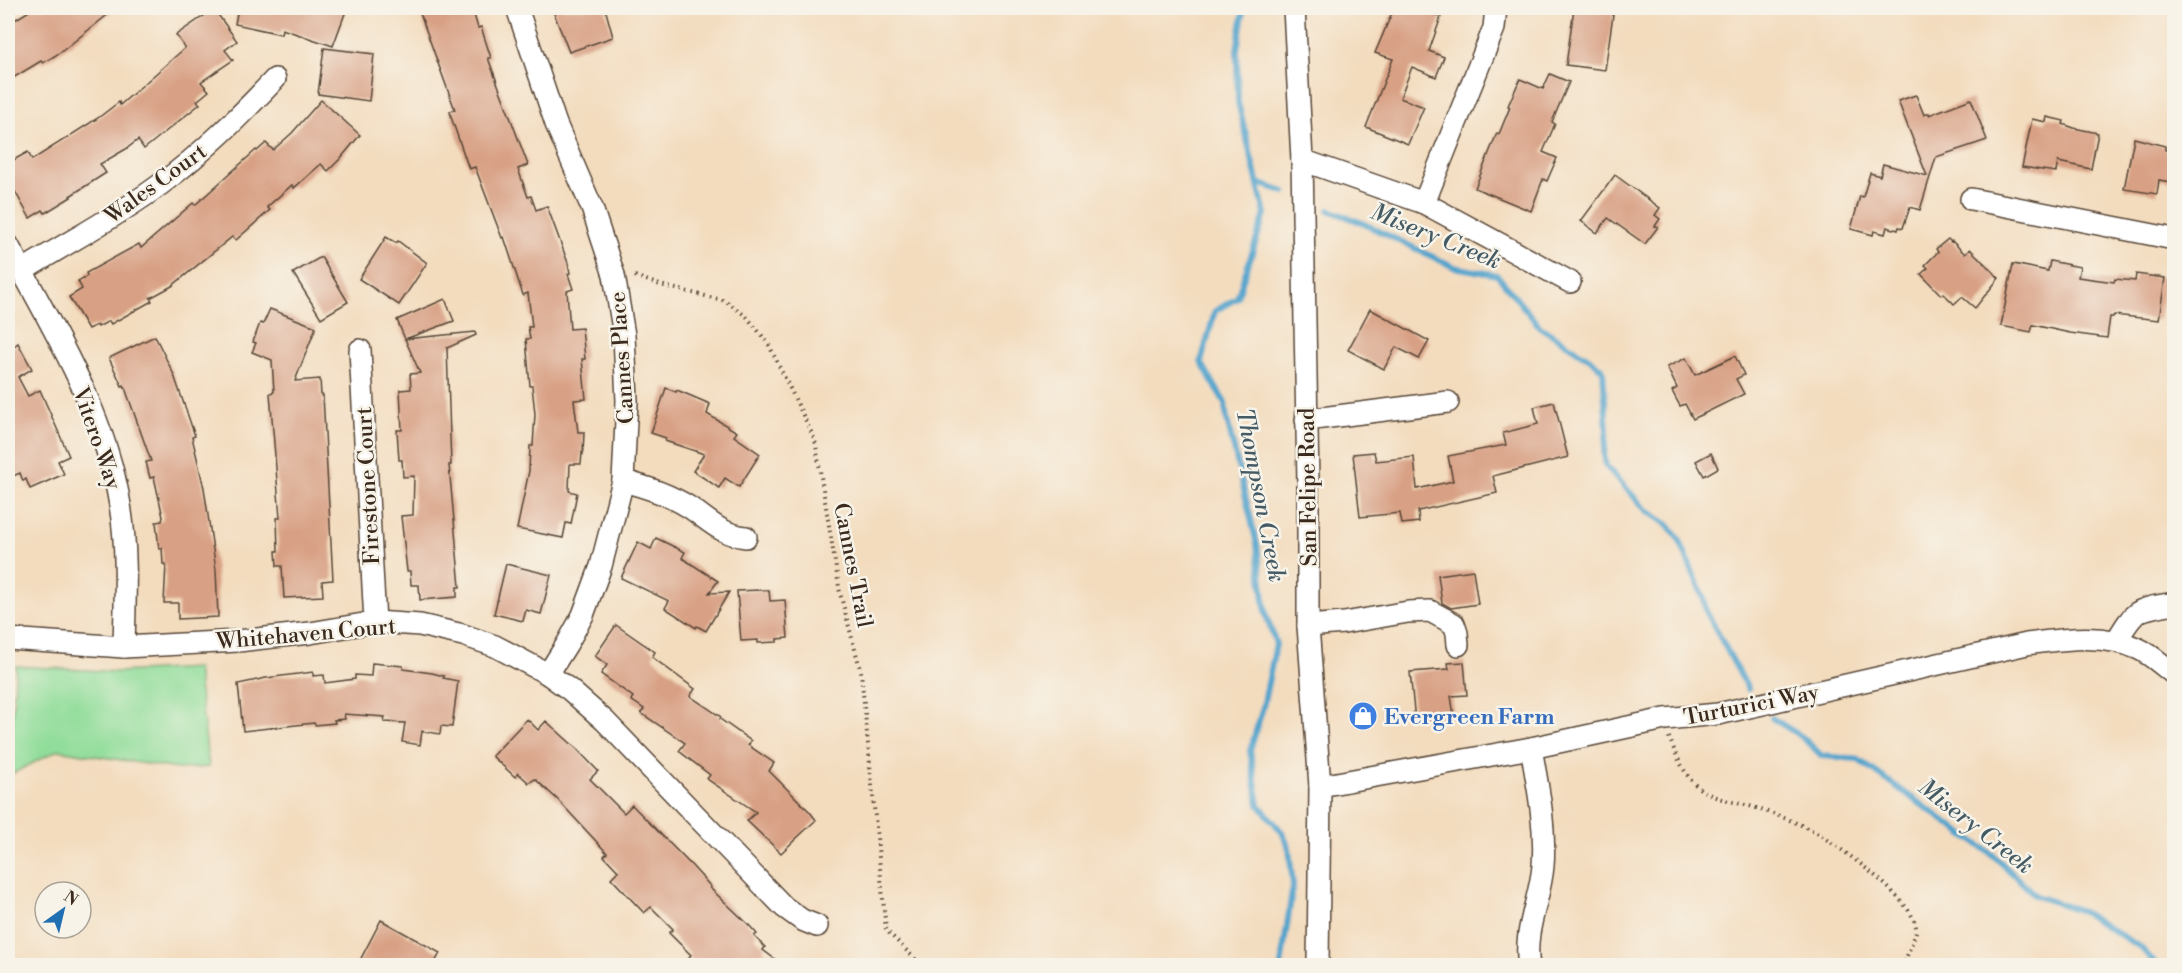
<svg xmlns="http://www.w3.org/2000/svg" width="2182" height="973" font-family="'Libre Bodoni',serif">
<style>
.green{fill:#90dd9a;stroke:#66845c;stroke-width:1.5}
.lines{fill:none;stroke-linecap:round;stroke-linejoin:round}
.stream{stroke:#51a3cc;stroke-width:6}
.building{fill:#d8a084}
.minor-casing{stroke:#574536;stroke-width:24}
.path{stroke:#574536;stroke-width:4;stroke-dasharray:1.5 4.5;stroke-linecap:butt}
.minor{stroke:#fff;stroke-width:21}
.labels{text-anchor:middle;stroke-width:5;stroke-linejoin:round;paint-order:stroke}
.street-label{font-size:22px;fill:#3b2a1e;stroke:#f7f3e8}
.shop-label{font-size:22px;font-weight:bold;fill:#366cbe;stroke:#f7f3e8;text-anchor:start}
.water-label{font-size:24px;font-style:italic;fill:#445a64;stroke:#f7f3e8}
</style>
<rect width="100%" height="100%" fill="#f7f3e8"/>
<filter id="ink" filterUnits="userSpaceOnUse"><feTurbulence type="fractalNoise" baseFrequency=".0167" numOctaves="2"/><feDisplacementMap in="SourceGraphic" scale="12" xChannelSelector="R" yChannelSelector="G"/><feConvolveMatrix kernelMatrix="1 2 1 2 8 2 1 2 1" color-interpolation-filters="sRGB"/></filter>
<filter id="wash" filterUnits="userSpaceOnUse"><feTurbulence type="fractalNoise" baseFrequency=".008" numOctaves="4" result="noise"/><feDisplacementMap in="SourceGraphic" scale="24" xChannelSelector="R" yChannelSelector="G"/><feGaussianBlur stdDeviation="1.35" result="paint"/><feColorMatrix in="noise" values="0 0 0 0 0 0 0 0 0 0 0 0 0 0 0 0 0 1.4 0 .05"/><feComposite in="paint" operator="in"/></filter>
<g filter="url(#wash)">
<rect width="100%" height="100%" fill="#f3dcbe"/>
<!-- green -->
<path class="green" d="M 16,666 L 118,672 L 197,668 L 209,767 L 178,769 L 58,750 L 8,776 Z"/>
<g class="lines">
<!-- stream -->
<g class="stream">
<path d="M 1244,8 L 1237,50 L 1238,102 L 1265,214 L 1237,298 L 1215,311 L 1201,362 L 1225,403 L 1227,420 L 1257,544 L 1266,615 L 1276,644 L 1263,707 L 1250,751 L 1259,805 L 1282,832 L 1289,848 L 1293,885 L 1281,966"/>
<path d="M 1258,183 L 1285,192"/>
<path d="M 1329,210 L 1360,222 L 1454,267 L 1497,275 L 1540,327 L 1590,359 L 1603,370 L 1607,431 L 1604,454 L 1606,466 L 1646,510 L 1668,525 L 1680,541 L 1704,600 L 1706,611 L 1748,689"/>
<path d="M 1772,718 L 1802,737 L 1822,756 L 1857,759 L 1993,855 L 2036,896 L 2079,910 L 2140,947 L 2158,966"/>
</g>
</g>
<g id="blocks">
<!-- building -->
<g class="building">
<path d="M 34,8 L 116,8 L 61,52 L 43,63 L 41,61 L 8,81 L 8,24 Z"/>
<path d="M 238,8 L 347,8 L 333,46 L 282,29 L 281,34 L 235,24 Z"/>
<path d="M 418,8 L 472,8 L 478,28 L 481,27 L 491,58 L 488,58 L 528,165 L 518,169 L 528,197 L 531,196 L 536,210 L 547,206 L 568,263 L 570,273 L 568,274 L 573,289 L 567,291 L 570,329 L 582,328 L 585,359 L 582,359 L 586,399 L 574,400 L 578,432 L 584,432 L 583,454 L 582,453 L 581,464 L 570,464 L 569,491 L 577,493 L 571,524 L 566,523 L 563,538 L 517,529 L 529,471 L 530,446 L 533,446 L 535,414 L 532,386 L 530,386 L 526,339 L 530,339 L 528,327 L 532,327 L 528,293 L 523,295 L 504,237 L 502,238 L 475,167 L 469,169 L 451,117 L 450,111 L 455,110 Z"/>
<path d="M 552,8 L 605,8 L 613,37 L 569,52 Z"/>
<path d="M 1394,8 L 1418,8 L 1441,17 L 1429,51 L 1444,57 L 1436,77 L 1412,67 L 1400,98 L 1424,107 L 1408,144 L 1366,127 L 1393,59 L 1375,53 Z"/>
<path d="M 1574,8 L 1614,8 L 1605,70 L 1566,65 Z"/>
<path d="M 214,9 L 237,41 L 225,50 L 233,60 L 201,82 L 209,91 L 197,101 L 200,104 L 144,149 L 138,140 L 126,149 L 100,164 L 106,173 L 70,196 L 71,197 L 45,213 L 43,210 L 30,218 L 8,179 L 8,163 L 28,152 L 32,160 L 98,118 L 119,102 L 120,105 L 185,48 L 176,35 Z"/>
<path d="M 324,48 L 374,54 L 369,101 L 318,94 Z"/>
<path d="M 1550,74 L 1569,82 L 1552,122 L 1555,124 L 1543,152 L 1557,158 L 1547,181 L 1543,179 L 1531,211 L 1475,188 L 1497,133 L 1499,134 L 1510,107 L 1508,106 L 1520,79 L 1543,89 Z"/>
<path d="M 1916,95 L 1924,115 L 1929,113 L 1929,115 L 1971,99 L 1987,140 L 1936,157 L 1920,210 L 1910,207 L 1903,228 L 1899,227 L 1898,230 L 1887,227 L 1885,234 L 1874,231 L 1873,235 L 1851,229 L 1860,196 L 1863,197 L 1870,173 L 1880,176 L 1883,164 L 1927,176 L 1898,101 Z"/>
<path d="M 321,100 L 360,135 L 340,159 L 328,171 L 321,164 L 294,188 L 292,185 L 267,207 L 270,210 L 236,240 L 232,237 L 172,286 L 150,298 L 152,301 L 111,324 L 109,321 L 98,327 L 97,325 L 88,329 L 69,297 L 82,289 L 78,281 L 87,276 L 86,273 L 139,244 L 141,248 L 193,203 L 195,205 L 256,150 L 257,151 L 266,143 L 273,150 L 292,133 Z"/>
<path d="M 2047,117 L 2064,121 L 2063,124 L 2074,128 L 2098,133 L 2091,169 L 2058,162 L 2056,172 L 2022,167 L 2032,119 L 2046,122 Z"/>
<path d="M 2134,138 L 2165,146 L 2165,150 L 2175,152 L 2175,183 L 2159,180 L 2157,194 L 2124,189 Z"/>
<path d="M 1615,175 L 1660,208 L 1655,215 L 1660,219 L 1655,226 L 1658,227 L 1645,244 L 1608,218 L 1597,233 L 1581,221 Z"/>
<path d="M 386,237 L 396,243 L 398,241 L 427,263 L 399,305 L 359,279 Z"/>
<path d="M 1948,239 L 1951,242 L 1952,241 L 1965,254 L 1970,249 L 1999,278 L 1975,308 L 1962,297 L 1954,304 L 1943,293 L 1941,295 L 1921,274 L 1928,268 L 1925,265 L 1938,252 L 1936,249 Z"/>
<path d="M 321,257 L 348,302 L 321,318 L 293,273 Z"/>
<path d="M 2050,261 L 2080,267 L 2078,277 L 2114,282 L 2115,279 L 2135,281 L 2136,274 L 2165,278 L 2159,320 L 2114,315 L 2113,317 L 2110,317 L 2107,338 L 2070,333 L 2033,325 L 2031,332 L 2001,326 L 2013,264 L 2048,271 Z"/>
<path d="M 445,299 L 454,321 L 405,339 L 397,320 Z"/>
<path d="M 270,309 L 316,327 L 295,381 L 320,379 L 321,395 L 323,395 L 333,580 L 322,581 L 323,596 L 284,598 L 282,566 L 277,566 L 276,551 L 278,551 L 277,518 L 280,518 L 270,393 L 274,392 L 272,360 L 252,352 L 256,343 L 253,342 L 260,323 L 263,324 Z"/>
<path d="M 1370,309 L 1429,341 L 1419,359 L 1396,347 L 1384,369 L 1348,350 Z"/>
<path d="M 475,332 L 476,335 L 447,348 L 451,465 L 449,465 L 460,587 L 457,587 L 457,597 L 420,600 L 419,585 L 411,585 L 410,571 L 407,571 L 401,516 L 413,515 L 414,476 L 403,477 L 402,460 L 399,460 L 397,430 L 402,430 L 400,390 L 411,389 L 410,374 L 420,373 L 405,339 Z"/>
<path d="M 155,336 L 174,375 L 195,436 L 192,437 L 204,488 L 216,570 L 218,617 L 178,619 L 178,603 L 164,603 L 166,564 L 163,564 L 162,548 L 159,549 L 156,522 L 162,521 L 163,517 L 154,477 L 150,478 L 146,462 L 151,461 L 124,385 L 122,386 L 109,358 Z"/>
<path d="M 18,343 L 32,369 L 18,377 L 28,396 L 40,390 L 69,456 L 58,461 L 64,474 L 30,489 L 26,479 L 23,481 L 20,473 L 8,478 L 8,351 Z"/>
<path d="M 1735,356 L 1744,375 L 1736,379 L 1744,394 L 1693,419 L 1685,404 L 1680,406 L 1672,391 L 1677,388 L 1667,367 L 1686,358 L 1695,375 Z"/>
<path d="M 666,388 L 676,392 L 677,390 L 710,404 L 707,414 L 737,432 L 734,436 L 760,454 L 739,487 L 725,478 L 719,488 L 693,471 L 704,454 L 665,441 L 666,438 L 651,433 Z"/>
<path d="M 1554,402 L 1568,457 L 1493,476 L 1497,493 L 1418,511 L 1419,522 L 1402,524 L 1400,513 L 1360,517 L 1353,454 L 1374,452 L 1376,461 L 1414,457 L 1417,489 L 1453,481 L 1448,456 L 1506,445 L 1503,433 L 1538,424 L 1534,407 Z"/>
<path d="M 1711,453 L 1718,468 L 1704,476 L 1696,461 Z"/>
<path d="M 656,538 L 685,552 L 682,558 L 718,581 L 709,593 L 729,592 L 706,631 L 697,626 L 696,628 L 665,608 L 669,601 L 621,578 L 638,542 L 651,549 Z"/>
<path d="M 506,564 L 551,575 L 541,614 L 526,610 L 523,621 L 494,614 Z"/>
<path d="M 1473,570 L 1478,604 L 1451,608 L 1442,603 L 1438,575 Z"/>
<path d="M 760,590 L 769,590 L 770,601 L 785,600 L 788,638 L 777,639 L 777,642 L 758,643 L 758,640 L 741,641 L 737,591 Z"/>
<path d="M 616,625 L 655,652 L 652,657 L 695,689 L 690,696 L 721,717 L 720,719 L 751,741 L 748,745 L 774,763 L 769,771 L 810,812 L 816,820 L 781,853 L 747,821 L 756,812 L 707,779 L 710,775 L 679,751 L 685,743 L 641,713 L 644,709 L 631,700 L 633,697 L 601,674 L 607,665 L 595,656 Z"/>
<path d="M 1464,662 L 1467,695 L 1451,696 L 1454,716 L 1415,720 L 1410,672 L 1449,669 L 1448,663 Z"/>
<path d="M 372,663 L 403,666 L 403,669 L 432,673 L 444,676 L 443,678 L 458,681 L 452,727 L 441,726 L 440,734 L 422,731 L 420,745 L 402,742 L 405,723 L 384,722 L 385,717 L 344,714 L 345,719 L 334,720 L 335,723 L 315,725 L 314,723 L 243,731 L 238,684 L 266,678 L 313,672 L 313,676 L 324,675 L 325,683 L 355,679 L 355,675 L 371,676 Z"/>
<path d="M 527,719 L 538,730 L 546,721 L 576,748 L 598,771 L 590,779 L 624,813 L 632,805 L 693,867 L 711,887 L 710,888 L 748,924 L 757,934 L 754,936 L 765,947 L 763,950 L 784,966 L 697,966 L 689,957 L 691,955 L 669,933 L 673,929 L 651,907 L 644,913 L 611,878 L 618,871 L 604,856 L 607,853 L 558,800 L 535,779 L 529,783 L 518,773 L 515,777 L 492,756 Z"/>
<path d="M 381,920 L 440,953 L 433,966 L 357,966 Z"/>
</g>
</g>
</g>
<g filter="url(#ink)">
<use href="#blocks" fill-opacity="0" stroke="#574536" stroke-width="1.5"/>
<g class="lines">
<!-- minor casing -->
<g class="minor-casing">
<g id="minor">
<path d="M 517,8 L 556,124 L 592,208 L 614,275 L 624,335 L 627,401 L 623,481 L 601,566 L 583,615 L 567,644 L 548,674"/>
<path d="M 1294,8 L 1302,160 L 1308,483 L 1308,626 L 1320,786 L 1318,966"/>
<path d="M 1302,160 L 1424,203 L 1570,282"/>
<path d="M 1971,199 L 2174,239"/>
<path d="M 1424,203 L 1494,28 L 1496,8"/>
<path d="M 8,245 C 52,327 105,412 120,505 C 128,552 125,600 124,647"/>
<path d="M 22,271 C 68,242 117,217 161,184 C 203,153 239,117 275,79"/>
<path d="M 360,350 L 375,622"/>
<path d="M 1306,420 L 1448,402"/>
<path d="M 623,481 C 647,487 668,494 689,507 C 710,521 720,534 746,537"/>
<path d="M 1308,626 L 1344,623 L 1408,612 L 1430,611 L 1454,624 L 1457,633 L 1458,645"/>
<path d="M 8,639 L 124,647 L 238,641 L 310,633 L 375,622 L 420,625 L 463,635 L 495,646 L 548,674 L 570,690 L 605,721 L 784,907 L 802,920 L 817,926"/>
<path d="M 2117,640 C 2137,606 2138,610 2174,603"/>
<path d="M 1320,786 L 1531,748 L 1665,719 L 1718,714 L 2027,644 C 2065,639 2104,633 2139,649 C 2152,655 2163,666 2174,674"/>
<path d="M 1529,966 C 1523,930 1540,901 1543,866 C 1546,826 1538,787 1531,748"/>
</g>
</g>
<!-- path -->
<g class="path">
<path d="M 635,276 L 660,285 L 726,301 L 747,317 L 768,343 L 815,440 L 840,593 L 861,672 L 886,930 L 915,959 L 917,966"/>
<path d="M 1669,737 C 1676,754 1684,776 1699,788 C 1715,801 1740,802 1759,809 C 1779,816 1800,823 1818,834 C 1841,848 1919,903 1916,931 C 1915,938 1906,957 1903,966"/>
</g>
<!-- minor -->
<use href="#minor" class="minor"/>
</g>
</g>
<!-- icons -->
<defs>
<g id="shop-disc" transform="scale(1.5)"><circle r="9.5" fill="#3f7fe0" stroke="#f7f3e8"/><path d="M-5-2.5h2.3a2.7 3.5 0 0 1 5.4 0H5L5.5 6h-11ZM-1.5-2.5h3a1.5 2.3 0 0 0-3 0Z" fill="#fff"/></g>
</defs>
<g fill-rule="evenodd">
<use href="#shop-disc" x="1363" y="716"/>
</g>
<g class="labels">
<!-- street labels -->
<g class="street-label">
<text transform="translate(155 183) rotate(-36)" y="8">Wales Court</text>
<text transform="translate(621 358) rotate(-94)" y="8">Cannes Place</text>
<text transform="translate(98 438) rotate(71)" y="8">Vitero Way</text>
<text transform="translate(367 486) rotate(-93)" y="8">Firestone Court</text>
<text transform="translate(1307 487) rotate(-91)" y="8">San Felipe Road</text>
<text transform="translate(854 565) rotate(79)" y="8">Cannes Trail</text>
<text transform="translate(306 633) rotate(-5)" y="8">Whitehaven Court</text>
<text transform="translate(1751 704) rotate(-11)" y="8">Turturici Way</text>
</g>
<!-- shop labels -->
<g class="shop-label">
<text x="1384" y="724">Evergreen Farm</text>
</g>
<!-- water labels -->
<g class="water-label">
<text transform="translate(1436 236) rotate(22)" y="8">Misery Creek</text>
<text transform="translate(1261 495) rotate(79)" y="8">Thompson Creek</text>
<text transform="translate(1976 826) rotate(38)" y="8">Misery Creek</text>
</g>
</g>
<!-- margin -->
<rect width="2182" height="973" fill="none" stroke="#f7f3e8" stroke-width="30"/>
<!-- north arrow -->
<g transform="translate(63 910) rotate(34)"><circle r="28" fill="#f7f3e8" stroke="#aca397" stroke-width="1.5"/>
<path d="M0-4.5L10 22L0 15L-10 22Z" fill="#1f6fb2"/>
<text y="-9" font-size="16" font-weight="bold" text-anchor="middle" fill="#3b2a1e">N</text>
</g>
</svg>
